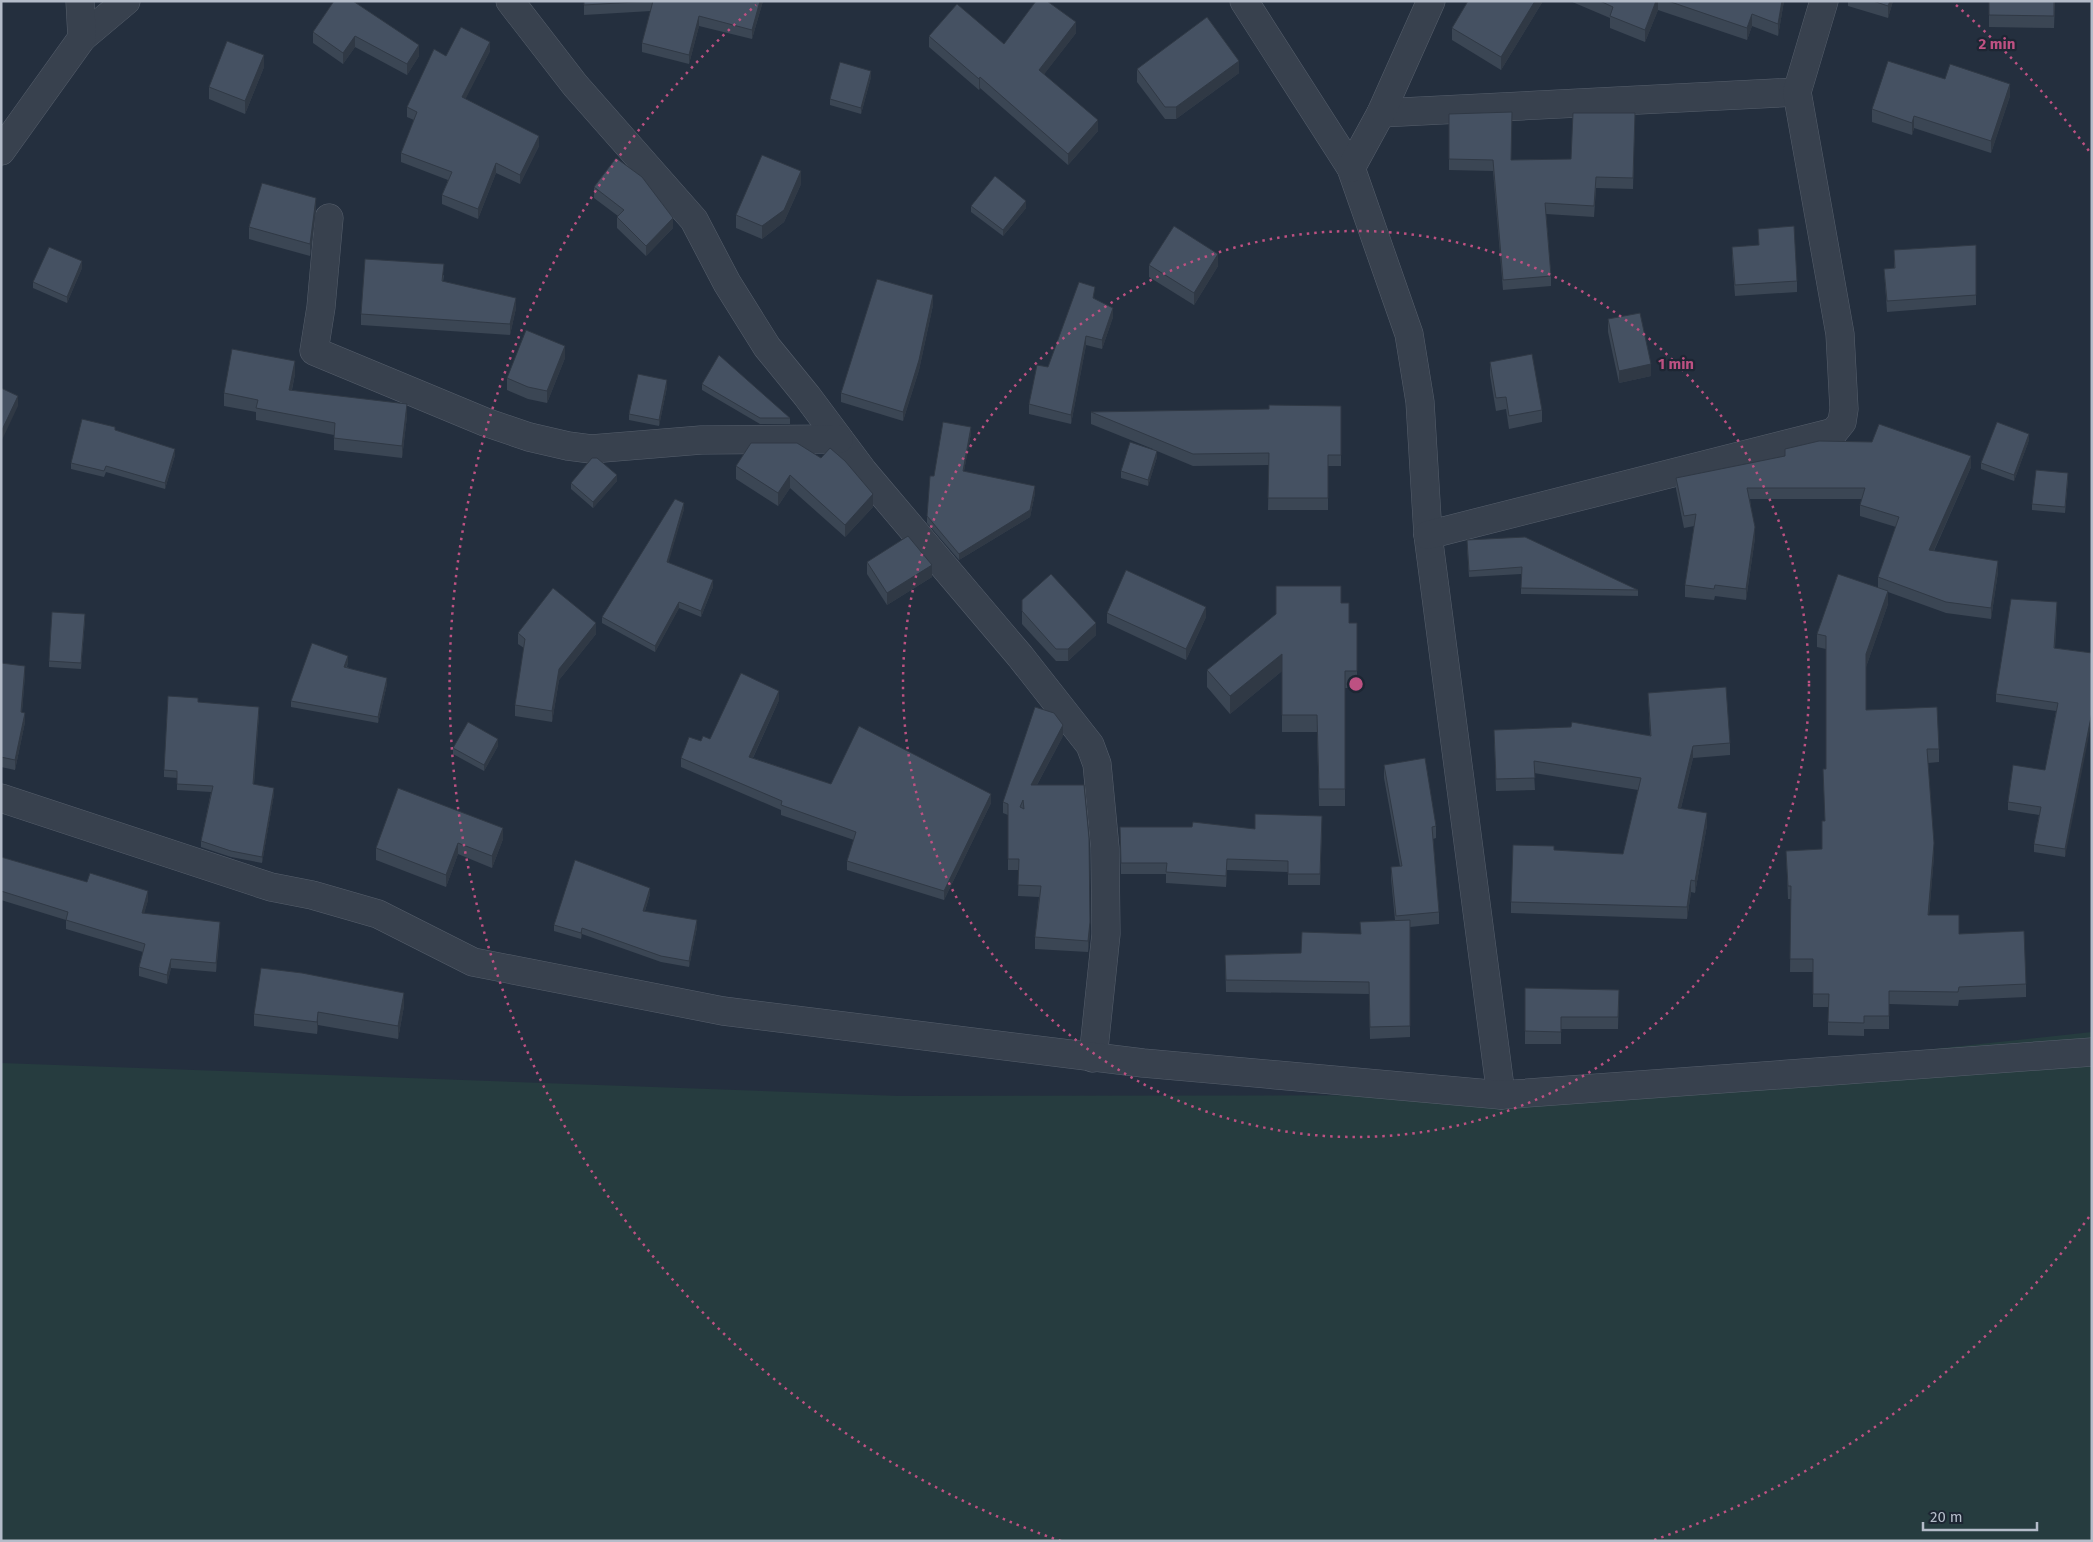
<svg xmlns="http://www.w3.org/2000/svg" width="2093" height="1542" font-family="'Fira Sans',sans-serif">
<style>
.green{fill:#263c3f}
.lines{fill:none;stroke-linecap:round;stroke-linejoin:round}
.minor-casing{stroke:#565f6c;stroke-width:29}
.minor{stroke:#38414e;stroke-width:28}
.wall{fill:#3b4654}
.shaded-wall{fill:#303945}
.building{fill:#455162;stroke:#303945;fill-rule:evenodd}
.ring{fill:none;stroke:#bd5182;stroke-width:2.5;stroke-dasharray:2.5 5}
.centre{fill:#bd5182;stroke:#1d2633;stroke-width:2.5}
.ring-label{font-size:15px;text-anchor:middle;font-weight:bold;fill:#bd5182;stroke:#1d2633;stroke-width:4.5;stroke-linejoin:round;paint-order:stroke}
</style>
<rect width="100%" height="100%" fill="#242f3e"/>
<!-- green -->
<path class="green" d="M 2092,1032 L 2092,1541 L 1,1541 L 1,1063 L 899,1096 L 1501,1095 Z"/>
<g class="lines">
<!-- minor casing -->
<g class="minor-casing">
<g id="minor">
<path d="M 510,1 L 575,85 L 694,220 L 727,283 L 767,347 L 807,396 L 863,471 L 1020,656 L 1090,745 L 1097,764 L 1105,848 L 1106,934 L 1093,1058"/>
<path d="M 1244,1 L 1351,168 L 1409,334 L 1420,402 L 1428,535 L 1501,1095"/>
<path d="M 82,38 L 126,1"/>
<path d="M 1381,113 L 1797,92"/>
<path d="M 1,151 L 82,38 L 80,1"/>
<path d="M 1351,168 L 1381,113 L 1431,1"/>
<path d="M 329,218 L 321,307 L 314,351 L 485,422 L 529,437 L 568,446 L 591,449 L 701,440 L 839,439"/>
<path d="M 1428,535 L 1834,432 L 1842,422 L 1844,409 L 1840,334 L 1797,92 L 1824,1"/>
<path d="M 1,798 L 271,887 L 312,895 L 378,914 L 473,962 L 723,1011 L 1143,1063 L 1501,1095 L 2092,1052"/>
</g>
</g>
<!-- minor -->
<use href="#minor" class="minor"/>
</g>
<!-- wall -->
<g class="wall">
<path d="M 334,1 L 419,56 L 407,75 L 355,47 L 343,64 L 313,43 L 313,32 Z"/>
<path d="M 584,1 L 763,1 L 752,39 L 699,26 L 689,64 L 642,52 L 642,43 L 651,11 L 584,15 Z"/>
<path d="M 1543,1 L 1501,70 L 1452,40 L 1452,28 Z"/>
<path d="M 1570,1 L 1784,1 L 1778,36 L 1752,26 L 1747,40 L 1658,10 L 1645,42 L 1610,28 L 1610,18 Z"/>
<path d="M 1848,1 L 1893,1 L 1888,18 L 1848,6 Z"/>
<path d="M 2055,1 L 2054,28 L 1989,27 L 1989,15 Z"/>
<path d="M 1076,33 L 1044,74 L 1098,131 L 1068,165 L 980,88 L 979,90 L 929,47 L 929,36 L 1004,44 Z"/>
<path d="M 490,51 L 465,99 L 539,146 L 520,184 L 496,173 L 478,219 L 442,204 L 442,195 L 448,180 L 401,162 L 401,153 L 414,120 L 407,117 L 407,107 L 446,56 Z"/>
<path d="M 264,67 L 245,114 L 209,99 L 209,87 Z"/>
<path d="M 1137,69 L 1239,73 L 1176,119 L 1165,119 L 1137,82 Z"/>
<path d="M 871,77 L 861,114 L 830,105 L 830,99 Z"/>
<path d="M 1945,79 L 2010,96 L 1991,153 L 1914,128 L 1912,135 L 1872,122 L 1872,109 Z"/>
<path d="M 1635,113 L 1633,189 L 1596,188 L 1594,217 L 1546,214 L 1551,276 L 1551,286 L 1503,290 L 1493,171 L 1449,170 L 1449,114 L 1511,160 L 1571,159 Z"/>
<path d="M 801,184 L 784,222 L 762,239 L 736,228 L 736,215 Z"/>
<path d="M 594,187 L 673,228 L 646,256 L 617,228 L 617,217 L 618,216 L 594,198 Z"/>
<path d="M 971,206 L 1026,208 L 1003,236 L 971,212 Z"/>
<path d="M 316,211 L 310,256 L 249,239 L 249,227 Z"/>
<path d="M 1758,229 L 1797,281 L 1797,292 L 1735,296 L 1732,257 L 1732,247 L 1759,245 Z"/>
<path d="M 1976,245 L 1976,305 L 1887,312 L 1884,269 L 1894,268 L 1894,250 Z"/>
<path d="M 1149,265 L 1218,266 L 1194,305 L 1149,277 Z"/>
<path d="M 82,268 L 67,303 L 33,288 L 33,282 Z"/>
<path d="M 444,275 L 443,282 L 516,308 L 510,335 L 361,325 L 361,314 Z"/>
<path d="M 1095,296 L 1094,298 L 1113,317 L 1102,349 L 1086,345 L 1071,424 L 1029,414 L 1029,404 L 1048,367 Z"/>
<path d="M 933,305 L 919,370 L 903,421 L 841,402 L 841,393 Z"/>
<path d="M 1608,319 L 1651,376 L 1619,383 L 1608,332 Z"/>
<path d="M 565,358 L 547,403 L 528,399 L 507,390 L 507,378 Z"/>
<path d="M 1490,362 L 1542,410 L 1542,422 L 1509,429 L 1506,409 L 1496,411 L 1490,375 Z"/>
<path d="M 295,374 L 292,390 L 407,416 L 402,458 L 334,450 L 334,435 L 256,420 L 256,412 L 224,406 L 224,393 Z"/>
<path d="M 702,384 L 790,418 L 790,424 L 760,424 L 702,390 Z"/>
<path d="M 667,387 L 659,426 L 629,420 L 629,414 Z"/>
<path d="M 1341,406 L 1341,466 L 1328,466 L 1328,510 L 1268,510 L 1269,465 L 1193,466 L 1157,451 L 1157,457 L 1148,486 L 1121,478 L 1121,471 L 1153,449 L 1091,424 L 1091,412 L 1269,409 Z"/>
<path d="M 115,430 L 175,455 L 165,489 L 106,472 L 104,477 L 71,469 L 71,463 Z"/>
<path d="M 971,433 L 964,471 L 1035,493 L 1030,517 L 959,560 L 927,523 L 927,516 L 934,476 Z"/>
<path d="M 2029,440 L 2014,481 L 1981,469 L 1981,463 Z"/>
<path d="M 821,458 L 873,507 L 845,537 L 790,488 L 778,506 L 736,479 L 736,466 Z"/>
<path d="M 1971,467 L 1934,551 L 1998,572 L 1991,619 L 1946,613 L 1888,592 L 1888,604 L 1866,667 L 1866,710 L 1939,749 L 1939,762 L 1928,763 L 1934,856 L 1929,915 L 1959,934 L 2026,984 L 2026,997 L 1959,1000 L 1958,1006 L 1889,1004 L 1889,1029 L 1864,1029 L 1864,1036 L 1828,1035 L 1828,1007 L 1813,1007 L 1813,972 L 1790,972 L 1791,899 L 1788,899 L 1786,851 L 1822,849 L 1825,821 L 1823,769 L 1826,769 L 1826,649 L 1817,647 L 1817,634 L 1878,587 L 1878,577 L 1896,527 L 1860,516 L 1860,505 L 1862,499 L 1750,499 L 1755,538 L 1746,600 L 1715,596 L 1714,600 L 1685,597 L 1685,585 L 1694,526 L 1684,528 L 1676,489 L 1676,478 Z"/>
<path d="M 2068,479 L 2065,513 L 2032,510 L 2032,504 Z"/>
<path d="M 617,481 L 593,508 L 571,489 L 571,483 Z"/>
<path d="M 684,509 L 668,562 L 713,587 L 701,617 L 679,608 L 655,652 L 602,623 L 602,617 Z"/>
<path d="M 1467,546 L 1638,590 L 1638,596 L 1521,594 L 1521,574 L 1469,577 Z"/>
<path d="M 867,562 L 932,577 L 887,605 L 867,574 Z"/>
<path d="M 1022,600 L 1096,635 L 1068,661 L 1056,661 L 1022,624 Z"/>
<path d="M 2057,610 L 2055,648 L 2092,653 L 2065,857 L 2034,852 L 2034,844 L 2039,815 L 2008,810 L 2008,802 L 2045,770 L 2056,711 L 1996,702 L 1996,694 Z"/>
<path d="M 1107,613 L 1206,617 L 1186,660 L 1107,623 Z"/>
<path d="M 85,620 L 81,669 L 49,667 L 49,661 Z"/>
<path d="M 1349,623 L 1357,623 L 1357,688 L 1345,688 L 1345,806 L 1319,806 L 1317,732 L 1282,732 L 1282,671 L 1230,714 L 1207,687 L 1207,670 Z"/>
<path d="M 518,633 L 596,634 L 559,680 L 552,722 L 515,716 L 515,705 L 524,648 L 518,644 Z"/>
<path d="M 348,662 L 347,667 L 387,684 L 378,723 L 291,707 L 291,701 Z"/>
<path d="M 1,663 L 25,675 L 22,712 L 25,722 L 15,770 L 1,767 Z"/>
<path d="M 1648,693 L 1730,743 L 1730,755 L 1693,758 L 1681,808 L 1707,825 L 1695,893 L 1691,892 L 1687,919 L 1511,913 L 1511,902 L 1554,850 L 1623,854 L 1638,790 L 1534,773 L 1535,790 L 1496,791 L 1494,730 L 1650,735 Z"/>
<path d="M 779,700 L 753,758 L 831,784 L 991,803 L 944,900 L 847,870 L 847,861 L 854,840 L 781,815 L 781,810 L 681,767 L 681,758 L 701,741 L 710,739 Z"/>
<path d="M 198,702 L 259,714 L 254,784 L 274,794 L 262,863 L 231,857 L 201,847 L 201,841 L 211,792 L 177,790 L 177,778 L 164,777 L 164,770 Z"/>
<path d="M 1063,736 L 1037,785 L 1090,933 L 1088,952 L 1035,949 L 1035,937 L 1039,897 L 1018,896 L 1019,870 L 1008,870 L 1008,815 L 1003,813 L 1003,802 Z"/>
<path d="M 498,746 L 484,771 L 453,754 L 453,748 Z"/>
<path d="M 1384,765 L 1436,826 L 1436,838 L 1433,839 L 1439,912 L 1439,924 L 1410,927 L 1410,1037 L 1370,1039 L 1369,994 L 1226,992 L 1225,955 L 1301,953 L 1360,934 L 1395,920 L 1391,879 L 1391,867 L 1400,866 L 1384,778 Z"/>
<path d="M 1192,827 L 1255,829 L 1322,827 L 1320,885 L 1288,885 L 1288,872 L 1227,870 L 1226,887 L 1166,883 L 1166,874 L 1121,874 L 1120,838 Z"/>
<path d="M 503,839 L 492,868 L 458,854 L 446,887 L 376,860 L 376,848 Z"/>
<path d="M 1,857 L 148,900 L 144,913 L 220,930 L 216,972 L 171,968 L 167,984 L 139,976 L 139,967 L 143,952 L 66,929 L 66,920 L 1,900 Z"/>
<path d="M 650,894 L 645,911 L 697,927 L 689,967 L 661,962 L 582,934 L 581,939 L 554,931 L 554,925 Z"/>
<path d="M 1525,988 L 1619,990 L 1618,1029 L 1561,1029 L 1561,1044 L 1525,1044 Z"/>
<path d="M 404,1006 L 398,1039 L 318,1025 L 317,1034 L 254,1026 L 254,1014 Z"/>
</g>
<!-- shaded-wall -->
<g class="shaded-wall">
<path d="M 760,1 L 763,1 L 752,39 L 752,30 Z"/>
<path d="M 1535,1 L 1543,1 L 1501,70 L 1501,57 Z"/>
<path d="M 1656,1 L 1658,1 L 1658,10 L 1645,42 L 1645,30 Z"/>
<path d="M 1782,1 L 1784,1 L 1778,36 L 1778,24 Z"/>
<path d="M 1890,1 L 1893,1 L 1888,18 L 1888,6 Z"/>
<path d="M 1752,14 L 1752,26 L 1747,40 L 1747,28 Z"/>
<path d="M 699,16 L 699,26 L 689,64 L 689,55 Z"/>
<path d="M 1076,22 L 1076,33 L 1039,81 L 1039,70 Z"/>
<path d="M 355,36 L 355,47 L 343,64 L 343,53 Z"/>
<path d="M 490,42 L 490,51 L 462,106 L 462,97 Z"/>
<path d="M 419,45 L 419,56 L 407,75 L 407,64 Z"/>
<path d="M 264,55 L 264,67 L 245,114 L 245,101 Z"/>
<path d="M 1239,61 L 1239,73 L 1176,119 L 1176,107 Z"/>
<path d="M 871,71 L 871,77 L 861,114 L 861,108 Z"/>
<path d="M 980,77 L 980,88 L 979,90 L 979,79 Z"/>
<path d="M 2010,84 L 2010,96 L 1991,153 L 1991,141 Z"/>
<path d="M 1914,116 L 1914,128 L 1912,135 L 1912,123 Z"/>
<path d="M 1098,120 L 1098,131 L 1068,165 L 1068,154 Z"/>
<path d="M 539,136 L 539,146 L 520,184 L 520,175 Z"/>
<path d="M 496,163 L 496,173 L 478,219 L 478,209 Z"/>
<path d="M 801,171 L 801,184 L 784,222 L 762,239 L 762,226 Z"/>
<path d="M 316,198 L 316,211 L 310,256 L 310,244 Z"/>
<path d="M 1026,201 L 1026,208 L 1003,236 L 1003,230 Z"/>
<path d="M 673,218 L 673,228 L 646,256 L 646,246 Z"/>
<path d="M 1218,254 L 1218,266 L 1194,305 L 1194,293 Z"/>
<path d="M 82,261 L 82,268 L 67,303 L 67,297 Z"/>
<path d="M 933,295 L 933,305 L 919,370 L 903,421 L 903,412 Z"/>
<path d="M 516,298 L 516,308 L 510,335 L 510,324 Z"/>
<path d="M 1113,308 L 1113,317 L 1102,349 L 1102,340 Z"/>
<path d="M 1086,336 L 1086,345 L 1071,424 L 1071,415 Z"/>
<path d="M 565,346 L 565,358 L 547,403 L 547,391 Z"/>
<path d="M 295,361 L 295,374 L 289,402 L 289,390 Z"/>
<path d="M 1651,364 L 1651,376 L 1619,383 L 1619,371 Z"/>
<path d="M 667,380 L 667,387 L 659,426 L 659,420 Z"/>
<path d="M 18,396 L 18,406 L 1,442 L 1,432 Z"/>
<path d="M 407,404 L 407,416 L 402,458 L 402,446 Z"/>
<path d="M 971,427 L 971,433 L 963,477 L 963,471 Z"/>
<path d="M 2029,434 L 2029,440 L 2014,481 L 2014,475 Z"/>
<path d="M 175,449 L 175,455 L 165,489 L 165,483 Z"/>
<path d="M 1157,451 L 1157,457 L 1148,486 L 1148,480 Z"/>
<path d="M 1971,456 L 1971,467 L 1929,561 L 1929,550 Z"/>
<path d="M 617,475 L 617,481 L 593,508 L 593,502 Z"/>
<path d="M 790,475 L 790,488 L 778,506 L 778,493 Z"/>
<path d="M 1035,486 L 1035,493 L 1030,517 L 959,560 L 959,554 Z"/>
<path d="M 873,494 L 873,507 L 845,537 L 845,525 Z"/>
<path d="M 684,503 L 684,509 L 667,568 L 667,562 Z"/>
<path d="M 1755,527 L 1755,538 L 1746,600 L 1746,589 Z"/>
<path d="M 1998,561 L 1998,572 L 1991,619 L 1991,608 Z"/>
<path d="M 932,565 L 932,577 L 887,605 L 887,593 Z"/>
<path d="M 713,580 L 713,587 L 701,617 L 701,611 Z"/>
<path d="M 1888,591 L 1888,604 L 1866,667 L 1866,654 Z"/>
<path d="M 679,602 L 679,608 L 655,652 L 655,646 Z"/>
<path d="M 1206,607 L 1206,617 L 1186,660 L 1186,649 Z"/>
<path d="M 596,623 L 596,634 L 559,680 L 552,722 L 552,711 L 559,669 Z"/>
<path d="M 1096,623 L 1096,635 L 1068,661 L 1068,649 Z"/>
<path d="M 1282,654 L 1282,671 L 1230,714 L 1230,696 Z"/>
<path d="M 348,656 L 348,662 L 344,673 L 344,667 Z"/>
<path d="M 25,666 L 25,675 L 21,722 L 21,712 Z"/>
<path d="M 387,678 L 387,684 L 378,723 L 378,717 Z"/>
<path d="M 779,691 L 779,700 L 749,766 L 749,757 Z"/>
<path d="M 259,707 L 259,714 L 253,790 L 253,784 Z"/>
<path d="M 2092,712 L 2092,720 L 2065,857 L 2065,849 Z"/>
<path d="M 25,713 L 25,722 L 15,770 L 15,760 Z"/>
<path d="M 1063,725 L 1063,736 L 1031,796 L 1031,785 Z"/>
<path d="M 498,739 L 498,746 L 484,771 L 484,765 Z"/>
<path d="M 1693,746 L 1693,758 L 1678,820 L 1678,808 Z"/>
<path d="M 274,788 L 274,794 L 262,863 L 262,857 Z"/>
<path d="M 991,794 L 991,803 L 944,900 L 944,891 Z"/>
<path d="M 1707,813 L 1707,825 L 1695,893 L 1695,881 Z"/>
<path d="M 503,828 L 503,839 L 492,868 L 492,856 Z"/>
<path d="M 458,843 L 458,854 L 446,887 L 446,875 Z"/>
<path d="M 1934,843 L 1934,856 L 1928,928 L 1928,915 Z"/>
<path d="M 1227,859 L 1227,870 L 1226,887 L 1226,876 Z"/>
<path d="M 1691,880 L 1691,892 L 1687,919 L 1687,907 Z"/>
<path d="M 650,888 L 650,894 L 643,917 L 643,911 Z"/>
<path d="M 148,891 L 148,900 L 142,922 L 142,913 Z"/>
<path d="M 697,920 L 697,927 L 689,967 L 689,961 Z"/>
<path d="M 220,922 L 220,930 L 216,972 L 216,963 Z"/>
<path d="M 1090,922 L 1090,933 L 1088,952 L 1088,941 Z"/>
<path d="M 582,928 L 582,934 L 581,939 L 581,933 Z"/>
<path d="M 171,959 L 171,968 L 167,984 L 167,975 Z"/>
<path d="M 404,993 L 404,1006 L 398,1039 L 398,1026 Z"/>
<path d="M 318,1012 L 318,1025 L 317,1034 L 317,1022 Z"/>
</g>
<!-- building -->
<g class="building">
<path d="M 334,1 L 353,1 L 419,45 L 407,64 L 355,36 L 343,53 L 313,32 Z"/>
<path d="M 584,1 L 653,1 L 584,5 Z"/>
<path d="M 653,1 L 760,1 L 752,30 L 699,16 L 689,55 L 642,43 Z"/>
<path d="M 1036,1 L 1047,1 L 1076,22 L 1039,70 L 1098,120 L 1068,154 L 980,77 L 979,79 L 929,36 L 957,4 L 1004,44 Z"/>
<path d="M 1468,1 L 1535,1 L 1501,57 L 1452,28 Z"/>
<path d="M 1600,1 L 1656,1 L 1645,30 L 1610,16 L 1613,7 Z"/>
<path d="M 1668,1 L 1782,1 L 1778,24 L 1752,14 L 1747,28 Z"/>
<path d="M 1873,1 L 1890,1 L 1888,6 Z"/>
<path d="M 1989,1 L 2054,1 L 2054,16 L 1989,15 Z"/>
<path d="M 1207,17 L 1239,61 L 1176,107 L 1165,107 L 1137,69 Z"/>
<path d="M 461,27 L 490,42 L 462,97 L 539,136 L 520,175 L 496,163 L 478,209 L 442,195 L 452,172 L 401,153 L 417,112 L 407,107 L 434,49 L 446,56 Z"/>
<path d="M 227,41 L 264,55 L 245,101 L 209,87 Z"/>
<path d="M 1888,61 L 1945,79 L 1950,64 L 2010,84 L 1991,141 L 1914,116 L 1912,123 L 1872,109 Z"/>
<path d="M 840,62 L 871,71 L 861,108 L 830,99 Z"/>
<path d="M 1512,112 L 1511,160 L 1571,159 L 1573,113 L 1635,113 L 1633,178 L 1596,177 L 1594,206 L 1545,203 L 1551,276 L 1503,280 L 1493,160 L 1449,159 L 1449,114 Z"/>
<path d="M 762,155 L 801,171 L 784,210 L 762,226 L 736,215 Z"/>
<path d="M 616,158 L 642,177 L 673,218 L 646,246 L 617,217 L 624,210 L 594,187 Z"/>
<path d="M 995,176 L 1026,201 L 1003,230 L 971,206 Z"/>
<path d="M 262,183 L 316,198 L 310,244 L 249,227 Z"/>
<path d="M 1174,226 L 1218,254 L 1194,293 L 1149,265 Z"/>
<path d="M 1794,226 L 1797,281 L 1735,285 L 1732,247 L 1759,245 L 1758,229 Z"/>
<path d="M 1976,245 L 1976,295 L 1887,301 L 1884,269 L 1895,268 L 1894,250 Z"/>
<path d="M 49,247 L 82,261 L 67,297 L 33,282 Z"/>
<path d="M 365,259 L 444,264 L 442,281 L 516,298 L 510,324 L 361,314 Z"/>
<path d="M 877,279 L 933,295 L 919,360 L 903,412 L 841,393 Z"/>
<path d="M 1079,282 L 1095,287 L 1093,298 L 1113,308 L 1102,340 L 1086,336 L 1071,415 L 1029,404 L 1037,365 L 1048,367 Z"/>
<path d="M 1640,313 L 1651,364 L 1619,371 L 1608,319 Z"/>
<path d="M 526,330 L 565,346 L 547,391 L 528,387 L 507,378 Z"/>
<path d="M 232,349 L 295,361 L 289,390 L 407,404 L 402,446 L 334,438 L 335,423 L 256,408 L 258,400 L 224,393 Z"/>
<path d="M 1532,354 L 1542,410 L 1509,416 L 1506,397 L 1496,398 L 1490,362 Z"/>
<path d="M 719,355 L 790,418 L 760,418 L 702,384 Z"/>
<path d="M 638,374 L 667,380 L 659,420 L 629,414 Z"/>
<path d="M 1,388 L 18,396 L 1,432 Z"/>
<path d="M 1269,405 L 1341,406 L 1341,455 L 1328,455 L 1328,498 L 1268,498 L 1269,453 L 1193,454 L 1091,412 L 1269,409 Z"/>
<path d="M 82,419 L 115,427 L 115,430 L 175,449 L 165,483 L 106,466 L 104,471 L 71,463 Z"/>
<path d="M 943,422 L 971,427 L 963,471 L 1035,486 L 1030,510 L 959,554 L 927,516 L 930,476 L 934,476 Z"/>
<path d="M 1997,422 L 2029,434 L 2014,475 L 1981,463 Z"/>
<path d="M 1879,424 L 1971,456 L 1929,550 L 1998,561 L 1991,608 L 1946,602 L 1878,577 L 1899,517 L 1860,505 L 1865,488 L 1747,488 L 1755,527 L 1746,589 L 1715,585 L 1714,589 L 1685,585 L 1696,514 L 1684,516 L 1676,478 L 1785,456 L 1785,449 L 1819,441 L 1872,442 Z"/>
<path d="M 1130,442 L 1157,451 L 1148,480 L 1121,471 Z"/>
<path d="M 751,443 L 797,443 L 821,458 L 830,448 L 845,461 L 873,494 L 845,525 L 790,475 L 778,493 L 736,466 Z"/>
<path d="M 592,458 L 597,458 L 617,475 L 593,502 L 571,483 Z"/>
<path d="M 2036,470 L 2068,473 L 2065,507 L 2032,504 Z"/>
<path d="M 675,499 L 684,503 L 667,562 L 713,580 L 701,611 L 679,602 L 655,646 L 602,617 Z"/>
<path d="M 908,536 L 932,565 L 887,593 L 867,562 Z"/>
<path d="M 1525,537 L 1638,590 L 1521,588 L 1522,567 L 1469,571 L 1467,540 Z"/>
<path d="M 1126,570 L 1206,607 L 1186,649 L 1107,613 Z"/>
<path d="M 1051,574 L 1096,623 L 1068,649 L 1056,649 L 1022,611 L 1022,600 Z"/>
<path d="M 1838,574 L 1888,591 L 1866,654 L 1866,710 L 1937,707 L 1939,749 L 1927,749 L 1934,843 L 1928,915 L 1959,915 L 1959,934 L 2024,931 L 2026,984 L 1959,987 L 1958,992 L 1889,991 L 1889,1016 L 1864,1016 L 1864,1023 L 1828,1022 L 1829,994 L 1813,994 L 1813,959 L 1790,959 L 1791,886 L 1788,886 L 1786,851 L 1822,849 L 1822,821 L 1825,821 L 1823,769 L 1826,769 L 1826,636 L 1817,634 Z"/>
<path d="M 1276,586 L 1341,586 L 1341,603 L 1349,603 L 1349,623 L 1357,623 L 1357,671 L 1345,671 L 1345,789 L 1319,789 L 1317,715 L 1282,715 L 1282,654 L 1230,696 L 1207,670 L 1276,614 Z"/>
<path d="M 553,588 L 596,623 L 559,669 L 552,711 L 515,705 L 525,639 L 518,633 Z"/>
<path d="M 2011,599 L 2057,602 L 2054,648 L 2092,653 L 2092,712 L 2065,849 L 2034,844 L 2041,807 L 2008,802 L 2013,765 L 2045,770 L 2058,703 L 1996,694 Z"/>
<path d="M 52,612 L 85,614 L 81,663 L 49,661 Z"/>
<path d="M 312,643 L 348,656 L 344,667 L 387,678 L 378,717 L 291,701 Z"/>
<path d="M 1,663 L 25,666 L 21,712 L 25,713 L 15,760 L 1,757 Z"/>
<path d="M 741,673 L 779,691 L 749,757 L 831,784 L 859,726 L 991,794 L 944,891 L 847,861 L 856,832 L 781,805 L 782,801 L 681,758 L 689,737 L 701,741 L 703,736 L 710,739 Z"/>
<path d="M 1726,687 L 1730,743 L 1693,746 L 1678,808 L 1707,813 L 1695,881 L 1691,880 L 1687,907 L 1511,902 L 1513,845 L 1554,846 L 1554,850 L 1623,854 L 1641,778 L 1534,761 L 1535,778 L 1496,779 L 1494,730 L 1571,727 L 1572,722 L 1651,736 L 1648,693 Z"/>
<path d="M 168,696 L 198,698 L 198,702 L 259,707 L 253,784 L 274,788 L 262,857 L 231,851 L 201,841 L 213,786 L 177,784 L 177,771 L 164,770 Z"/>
<path d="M 1035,707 L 1054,713 L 1063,725 L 1031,785 L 1084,785 L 1089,838 L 1090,922 L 1088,941 L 1035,937 L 1041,886 L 1018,885 L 1019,859 L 1008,859 L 1008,804 L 1003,802 ZM 1023,800 L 1024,809 L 1020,807 Z"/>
<path d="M 468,722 L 498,739 L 484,765 L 453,748 Z"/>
<path d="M 1425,758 L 1436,826 L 1432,827 L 1439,912 L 1396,916 L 1391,867 L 1402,866 L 1384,765 Z"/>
<path d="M 398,788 L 503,828 L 492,856 L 458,843 L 446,875 L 376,848 Z"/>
<path d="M 1255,814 L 1322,816 L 1320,874 L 1288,874 L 1288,861 L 1227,859 L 1226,876 L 1166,872 L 1167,863 L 1121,863 L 1120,827 L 1192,827 L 1193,822 L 1255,829 Z"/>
<path d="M 1,857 L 87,882 L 90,873 L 148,891 L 142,913 L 220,922 L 216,963 L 171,959 L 167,975 L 139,967 L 145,944 L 66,920 L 68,912 L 1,891 Z"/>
<path d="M 575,860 L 650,888 L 643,911 L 697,920 L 689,961 L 661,956 L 582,928 L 581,933 L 554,925 Z"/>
<path d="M 1410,920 L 1410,1026 L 1370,1027 L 1369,982 L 1226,980 L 1225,955 L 1301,953 L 1302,932 L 1361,934 L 1360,922 Z"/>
<path d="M 261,968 L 302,973 L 404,993 L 398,1026 L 318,1012 L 317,1022 L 254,1014 Z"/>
<path d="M 1525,988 L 1619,990 L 1618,1017 L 1561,1017 L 1561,1032 L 1525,1031 Z"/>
</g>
<!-- distance rings -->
<g class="ring">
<circle cx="1356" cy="684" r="453"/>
<path d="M2089 1217A906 906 0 0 1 1651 1541M1061 1541A906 906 0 0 1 756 5M1956 5A906 906 0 0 1 2089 151"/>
</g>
<circle cx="1356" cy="684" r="8" class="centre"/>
<g class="ring-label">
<text x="1997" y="49">2 min</text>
<text x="1676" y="369">1 min</text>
</g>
<!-- border -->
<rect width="2093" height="1542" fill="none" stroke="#b4bcc9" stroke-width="5"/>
<!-- scale -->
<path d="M1923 1522v8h114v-8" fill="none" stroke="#b4bcc9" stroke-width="2.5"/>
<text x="1930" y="1522" font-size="15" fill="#b4bcc9" stroke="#1d2633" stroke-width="4" paint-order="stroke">20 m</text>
</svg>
